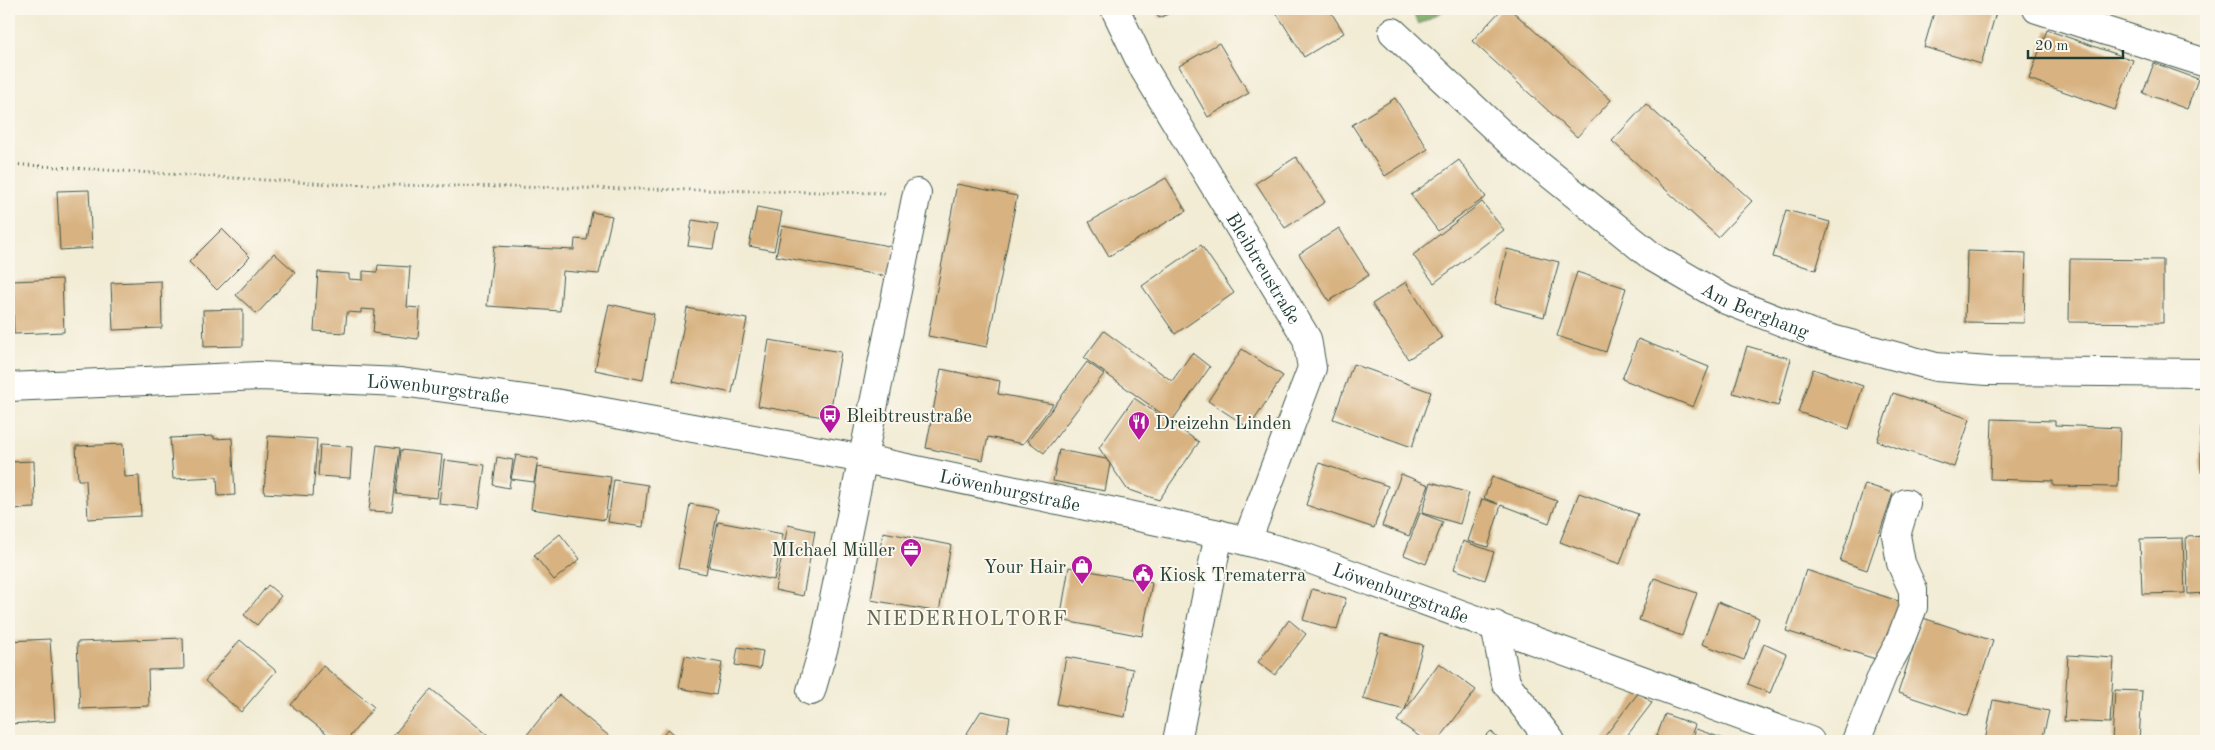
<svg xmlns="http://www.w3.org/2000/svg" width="2215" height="750" font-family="'Old Standard TT',serif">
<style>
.forest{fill:#7eac66;stroke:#4e744d}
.building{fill:#d8b281}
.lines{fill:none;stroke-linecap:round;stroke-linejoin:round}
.minor-casing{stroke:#3f574c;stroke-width:30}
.path{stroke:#3f574c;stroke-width:3;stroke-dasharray:1 4;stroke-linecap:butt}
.minor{stroke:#fff;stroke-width:28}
.labels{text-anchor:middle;stroke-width:4;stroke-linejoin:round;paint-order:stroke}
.street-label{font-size:19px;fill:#1f3d34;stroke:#fbf7ec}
.poi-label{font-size:19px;fill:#1f3d34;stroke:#fbf7ec;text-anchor:start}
.quarter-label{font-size:21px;letter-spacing:1px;fill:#60664f;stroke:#fbf7ec}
</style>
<rect width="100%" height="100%" fill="#fbf7ec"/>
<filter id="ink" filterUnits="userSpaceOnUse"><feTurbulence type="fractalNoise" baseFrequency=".02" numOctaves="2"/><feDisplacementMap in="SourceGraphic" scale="10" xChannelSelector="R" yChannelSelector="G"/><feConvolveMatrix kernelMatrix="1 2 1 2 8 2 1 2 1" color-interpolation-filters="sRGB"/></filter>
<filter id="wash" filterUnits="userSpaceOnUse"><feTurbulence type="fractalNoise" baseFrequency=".0096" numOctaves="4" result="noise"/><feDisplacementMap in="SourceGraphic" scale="20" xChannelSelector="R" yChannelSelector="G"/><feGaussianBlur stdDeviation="1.12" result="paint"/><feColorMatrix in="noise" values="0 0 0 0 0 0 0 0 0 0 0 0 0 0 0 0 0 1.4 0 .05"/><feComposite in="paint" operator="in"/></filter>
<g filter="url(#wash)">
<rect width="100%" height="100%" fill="#f2ecd5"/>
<!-- forest -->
<path class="forest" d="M 1410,9 L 1447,9 L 1419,24 Z"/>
<g id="blocks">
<!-- building -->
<g class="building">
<path d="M 1154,9 L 1179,9 L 1159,18 Z"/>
<path d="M 1274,9 L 1329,9 L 1344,33 L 1304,57 Z"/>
<path d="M 1502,9 L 1510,9 L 1611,100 L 1577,137 L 1472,41 Z"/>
<path d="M 1935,9 L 1997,9 L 1981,64 L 1924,47 Z"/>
<path d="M 2047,30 L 2133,60 L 2115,110 L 2029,79 Z"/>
<path d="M 1219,43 L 1249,93 L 1208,117 L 1179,66 Z"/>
<path d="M 2154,63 L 2198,79 L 2187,109 L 2143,93 Z"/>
<path d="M 1395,98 L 1428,149 L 1385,176 L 1352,125 Z"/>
<path d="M 1646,104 L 1752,201 L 1718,237 L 1612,141 Z"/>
<path d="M 1296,157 L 1325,202 L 1285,228 L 1256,183 Z"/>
<path d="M 1459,160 L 1486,197 L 1438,231 L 1411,195 Z"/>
<path d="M 1166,178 L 1186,211 L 1109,256 L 1089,222 Z"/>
<path d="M 957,184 L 1017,196 L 987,347 L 928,336 Z"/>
<path d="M 89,190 L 92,248 L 60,250 L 57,191 Z"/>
<path d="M 1482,202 L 1504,230 L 1434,283 L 1413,255 Z"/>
<path d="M 757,207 L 782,212 L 774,251 L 749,246 Z"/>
<path d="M 1786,210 L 1830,222 L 1816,270 L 1773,257 Z"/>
<path d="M 592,212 L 612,216 L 599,274 L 563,271 L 560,311 L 487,306 L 494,246 L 574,250 L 575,239 L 587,240 Z"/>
<path d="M 692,220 L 718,224 L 713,249 L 688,246 Z"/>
<path d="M 782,226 L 894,247 L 888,277 L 776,256 Z"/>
<path d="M 1339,228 L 1369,275 L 1329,301 L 1299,254 Z"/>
<path d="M 222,229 L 250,257 L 217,290 L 189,262 Z"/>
<path d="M 1201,245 L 1234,293 L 1175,334 L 1142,286 Z"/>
<path d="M 1507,249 L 1559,262 L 1544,317 L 1494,304 Z"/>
<path d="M 1967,251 L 2026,253 L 2024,323 L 1965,322 Z"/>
<path d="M 274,253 L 295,272 L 257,314 L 236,295 Z"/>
<path d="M 2070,259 L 2163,260 L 2163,323 L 2069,322 Z"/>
<path d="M 378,265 L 410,267 L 407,307 L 420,308 L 418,339 L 373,333 L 375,310 L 361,309 L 361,313 L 347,312 L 345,333 L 314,331 L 318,272 L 349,274 L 349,279 L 363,280 L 363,271 L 377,272 Z"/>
<path d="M 1577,272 L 1626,288 L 1606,352 L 1557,336 Z"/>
<path d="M 62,279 L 64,332 L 14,334 L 12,281 Z"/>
<path d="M 161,281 L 162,328 L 113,330 L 111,283 Z"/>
<path d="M 1406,282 L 1442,338 L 1408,359 L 1372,304 Z"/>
<path d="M 609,304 L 654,314 L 643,380 L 595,370 Z"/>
<path d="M 687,308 L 747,319 L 732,393 L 673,381 Z"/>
<path d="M 243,309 L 243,346 L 204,347 L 203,310 Z"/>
<path d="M 1104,331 L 1172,381 L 1192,353 L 1210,367 L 1172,421 L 1084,358 Z"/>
<path d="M 1638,339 L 1709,367 L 1693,407 L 1622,379 Z"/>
<path d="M 769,340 L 841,352 L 829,418 L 758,406 Z"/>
<path d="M 1747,346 L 1791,359 L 1778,406 L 1733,393 Z"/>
<path d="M 1242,349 L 1283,376 L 1249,428 L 1208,401 Z"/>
<path d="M 1087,362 L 1104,374 L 1044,453 L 1028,441 Z"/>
<path d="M 1353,364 L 1431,392 L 1412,447 L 1333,419 Z"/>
<path d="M 941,369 L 1000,381 L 998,394 L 1053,404 L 1023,444 L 988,437 L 983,460 L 926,448 Z"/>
<path d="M 1813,369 L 1863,386 L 1849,429 L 1798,412 Z"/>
<path d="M 1893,393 L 1970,419 L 1954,467 L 1877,441 Z"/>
<path d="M 1134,398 L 1199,442 L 1159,500 L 1127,489 L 1099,448 Z"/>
<path d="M 1992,419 L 2055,421 L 2055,425 L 2120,428 L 2118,487 L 2053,486 L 2053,481 L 1990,479 Z"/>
<rect x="2201" y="427" width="5" height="45"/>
<path d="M 214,436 L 214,439 L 232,438 L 235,495 L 218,496 L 217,477 L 173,479 L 170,438 Z"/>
<path d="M 268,436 L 317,439 L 313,496 L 264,493 Z"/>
<path d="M 123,444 L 125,477 L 139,476 L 141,516 L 88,519 L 86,480 L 78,480 L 76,446 Z"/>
<path d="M 320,445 L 352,447 L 350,478 L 318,476 Z"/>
<path d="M 377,445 L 400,448 L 392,512 L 369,511 Z"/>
<path d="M 401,450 L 442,455 L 437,498 L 396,494 Z"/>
<path d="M 1059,450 L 1106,459 L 1110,464 L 1105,491 L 1053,481 Z"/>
<path d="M 516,455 L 538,459 L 534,482 L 511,479 Z"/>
<path d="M 497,457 L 513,460 L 509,488 L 493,485 Z"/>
<path d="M 444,460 L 485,465 L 479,508 L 439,504 Z"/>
<path d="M 34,461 L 35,508 L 9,509 L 9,462 Z"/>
<path d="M 1319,463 L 1388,486 L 1374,528 L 1306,505 Z"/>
<path d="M 537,467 L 611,477 L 605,520 L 531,509 Z"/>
<path d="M 1401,474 L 1429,485 L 1409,536 L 1382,526 Z"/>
<path d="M 1492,477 L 1557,501 L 1549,523 L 1501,505 L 1488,547 L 1468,541 L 1482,499 L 1498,504 L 1484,498 Z"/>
<path d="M 614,480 L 648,485 L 643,527 L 608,522 Z"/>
<path d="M 1431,482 L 1469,493 L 1460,524 L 1422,513 Z"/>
<path d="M 1865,484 L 1893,493 L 1867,570 L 1840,561 Z"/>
<path d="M 1579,493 L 1638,514 L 1620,564 L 1560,542 Z"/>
<path d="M 690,504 L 718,509 L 706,574 L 678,568 Z"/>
<path d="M 1420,513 L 1443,522 L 1426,564 L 1404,555 Z"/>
<path d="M 718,522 L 783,534 L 774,580 L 709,567 Z"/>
<path d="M 788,525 L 815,531 L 803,596 L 775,590 Z"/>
<path d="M 883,532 L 951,545 L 939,612 L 871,600 Z"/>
<path d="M 560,534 L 580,559 L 554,580 L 534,555 Z"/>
<path d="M 2206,536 L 2206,593 L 2188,594 L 2186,537 Z"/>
<path d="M 2183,538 L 2185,593 L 2142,594 L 2140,539 Z"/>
<path d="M 1463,541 L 1494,552 L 1485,580 L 1454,569 Z"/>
<path d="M 1069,567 L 1152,583 L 1142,636 L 1060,620 Z"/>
<path d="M 1806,570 L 1901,602 L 1882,661 L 1786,631 Z"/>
<path d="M 1654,578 L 1697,593 L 1682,636 L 1639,620 Z"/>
<path d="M 268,585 L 281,596 L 257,625 L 244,615 Z"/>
<path d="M 1312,589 L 1346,598 L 1337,630 L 1303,620 Z"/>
<path d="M 1718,602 L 1759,618 L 1744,660 L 1702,644 Z"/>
<path d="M 1923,618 L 1993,641 L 1968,716 L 1898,693 Z"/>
<path d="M 1289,620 L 1306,634 L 1275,675 L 1258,662 Z"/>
<path d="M 1381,634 L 1423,645 L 1405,710 L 1363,699 Z"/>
<path d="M 183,638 L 184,669 L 148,670 L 149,706 L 80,709 L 77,642 Z"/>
<path d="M 50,639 L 55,721 L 9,724 L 9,641 Z"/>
<path d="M 240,640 L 276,671 L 241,712 L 205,681 Z"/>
<path d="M 1764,644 L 1786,654 L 1770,693 L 1748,684 Z"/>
<path d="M 738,647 L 763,651 L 760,669 L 735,665 Z"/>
<path d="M 2068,655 L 2114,658 L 2110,723 L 2064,721 Z"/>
<path d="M 685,656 L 722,663 L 716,695 L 679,688 Z"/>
<path d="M 1066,657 L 1133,669 L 1125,717 L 1057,704 Z"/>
<path d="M 1439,663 L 1476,690 L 1438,741 L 1426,741 L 1397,721 Z"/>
<path d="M 323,666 L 374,707 L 346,741 L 336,741 L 291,705 Z"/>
<path d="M 431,689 L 488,735 L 483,741 L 389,741 Z"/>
<path d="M 2115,690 L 2142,691 L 2139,741 L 2112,741 Z"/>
<path d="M 1639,692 L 1652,703 L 1623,741 L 1601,741 Z"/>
<path d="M 559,695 L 609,736 L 605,741 L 522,741 Z"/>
<path d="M 1993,700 L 2049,711 L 2042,741 L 1985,741 Z"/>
<path d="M 981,711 L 1010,717 L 1006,741 L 962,741 Z"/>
<path d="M 1665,714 L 1695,725 L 1689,741 L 1655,741 Z"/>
<path d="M 668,729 L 683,741 L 659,741 Z"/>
<path d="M 1696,729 L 1730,741 L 1692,741 Z"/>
<path d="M 1491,731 L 1500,741 L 1481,741 Z"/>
</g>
</g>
</g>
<g filter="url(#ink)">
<use href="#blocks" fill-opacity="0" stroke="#3f574c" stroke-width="1"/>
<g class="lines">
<!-- minor casing -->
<g class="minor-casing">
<g id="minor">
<path id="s1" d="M 1115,9 L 1144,69 L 1307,339 L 1312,368 L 1247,541"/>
<path d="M 2037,9 L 2206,63"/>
<path id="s2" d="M 1393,32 L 1509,141 L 1654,258 L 1726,300 L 1813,334 L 1936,367 L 1988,371 L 2206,373"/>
<path id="s3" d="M 9,387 L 260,376 L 401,382 L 555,403 L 864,459 L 1219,534 L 1301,556 L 1810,741"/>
<path d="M 1495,625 L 1506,683 L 1551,741"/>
<path d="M 811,691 L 825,643 L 917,193"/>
<path d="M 1177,741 L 1219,534"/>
<path d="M 1856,741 L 1884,671 L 1898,646 L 1913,607 L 1913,590 L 1901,563 L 1896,535 L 1906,503"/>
</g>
</g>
<!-- path -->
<path class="path" d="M 9,164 L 329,184 L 887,193"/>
<!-- minor -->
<use href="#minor" class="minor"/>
</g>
</g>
<!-- icons -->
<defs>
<g id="bus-pin" transform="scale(1.125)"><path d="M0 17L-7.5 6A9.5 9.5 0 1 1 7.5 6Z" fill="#b5179e" stroke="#fbf7ec"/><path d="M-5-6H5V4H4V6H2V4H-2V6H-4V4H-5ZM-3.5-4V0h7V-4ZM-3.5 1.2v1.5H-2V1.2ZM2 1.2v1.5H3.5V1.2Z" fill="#fff"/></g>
<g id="restaurant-pin" transform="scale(1.125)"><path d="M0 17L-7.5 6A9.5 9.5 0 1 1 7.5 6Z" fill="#b5179e" stroke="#fbf7ec"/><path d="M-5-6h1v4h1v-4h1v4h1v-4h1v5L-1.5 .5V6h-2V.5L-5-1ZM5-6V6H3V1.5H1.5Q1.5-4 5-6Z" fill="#fff"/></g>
<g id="office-pin" transform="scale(1.125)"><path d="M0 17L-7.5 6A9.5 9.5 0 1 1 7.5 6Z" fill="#b5179e" stroke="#fbf7ec"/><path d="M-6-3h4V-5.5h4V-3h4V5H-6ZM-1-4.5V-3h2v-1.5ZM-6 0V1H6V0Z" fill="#fff"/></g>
<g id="shop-pin" transform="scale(1.125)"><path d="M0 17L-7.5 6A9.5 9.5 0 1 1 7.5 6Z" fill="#b5179e" stroke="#fbf7ec"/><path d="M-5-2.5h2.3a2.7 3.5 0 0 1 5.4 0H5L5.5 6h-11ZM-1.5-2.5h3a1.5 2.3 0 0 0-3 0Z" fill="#fff"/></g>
<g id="civic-pin" transform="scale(1.125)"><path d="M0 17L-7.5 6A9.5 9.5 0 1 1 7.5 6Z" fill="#b5179e" stroke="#fbf7ec"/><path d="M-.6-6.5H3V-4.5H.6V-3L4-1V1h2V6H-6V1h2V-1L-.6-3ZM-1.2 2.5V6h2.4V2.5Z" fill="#fff"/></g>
</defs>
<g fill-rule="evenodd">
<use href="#bus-pin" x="830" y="415"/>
<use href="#restaurant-pin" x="1139" y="422"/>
<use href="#office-pin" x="911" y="549"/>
<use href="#shop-pin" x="1082" y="566"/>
<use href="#civic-pin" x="1143" y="574"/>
</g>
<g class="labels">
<!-- street labels -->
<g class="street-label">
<text dy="7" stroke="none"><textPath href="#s1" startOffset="299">Bleibtreustraße</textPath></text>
<text dy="7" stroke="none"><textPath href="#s2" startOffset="460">Am Berghang</textPath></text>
<text dy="7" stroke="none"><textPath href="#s3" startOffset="430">Löwenburgstraße</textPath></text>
<text dy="7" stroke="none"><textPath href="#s3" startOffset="1011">Löwenburgstraße</textPath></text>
<text dy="7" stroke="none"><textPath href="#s3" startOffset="1416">Löwenburgstraße</textPath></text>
</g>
<!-- poi labels -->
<g class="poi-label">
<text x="846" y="422">Bleibtreustraße</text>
<text x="1155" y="429">Dreizehn Linden</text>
<text x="895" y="556" text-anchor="end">MIchael Müller</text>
<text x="1066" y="573" text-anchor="end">Your Hair</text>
<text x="1159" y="581">Kiosk Trematerra</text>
</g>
<!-- quarter labels -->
<g class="quarter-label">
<text x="967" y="625">NIEDERHOLTORF</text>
</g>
</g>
<!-- margin -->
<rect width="2215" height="750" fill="none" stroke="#fbf7ec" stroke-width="30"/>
<!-- scale -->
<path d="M2028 50v8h95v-8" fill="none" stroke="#1f3d34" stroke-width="2.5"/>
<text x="2035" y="50" font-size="15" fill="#1f3d34" stroke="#fbf7ec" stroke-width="4" paint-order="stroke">20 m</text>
</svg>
